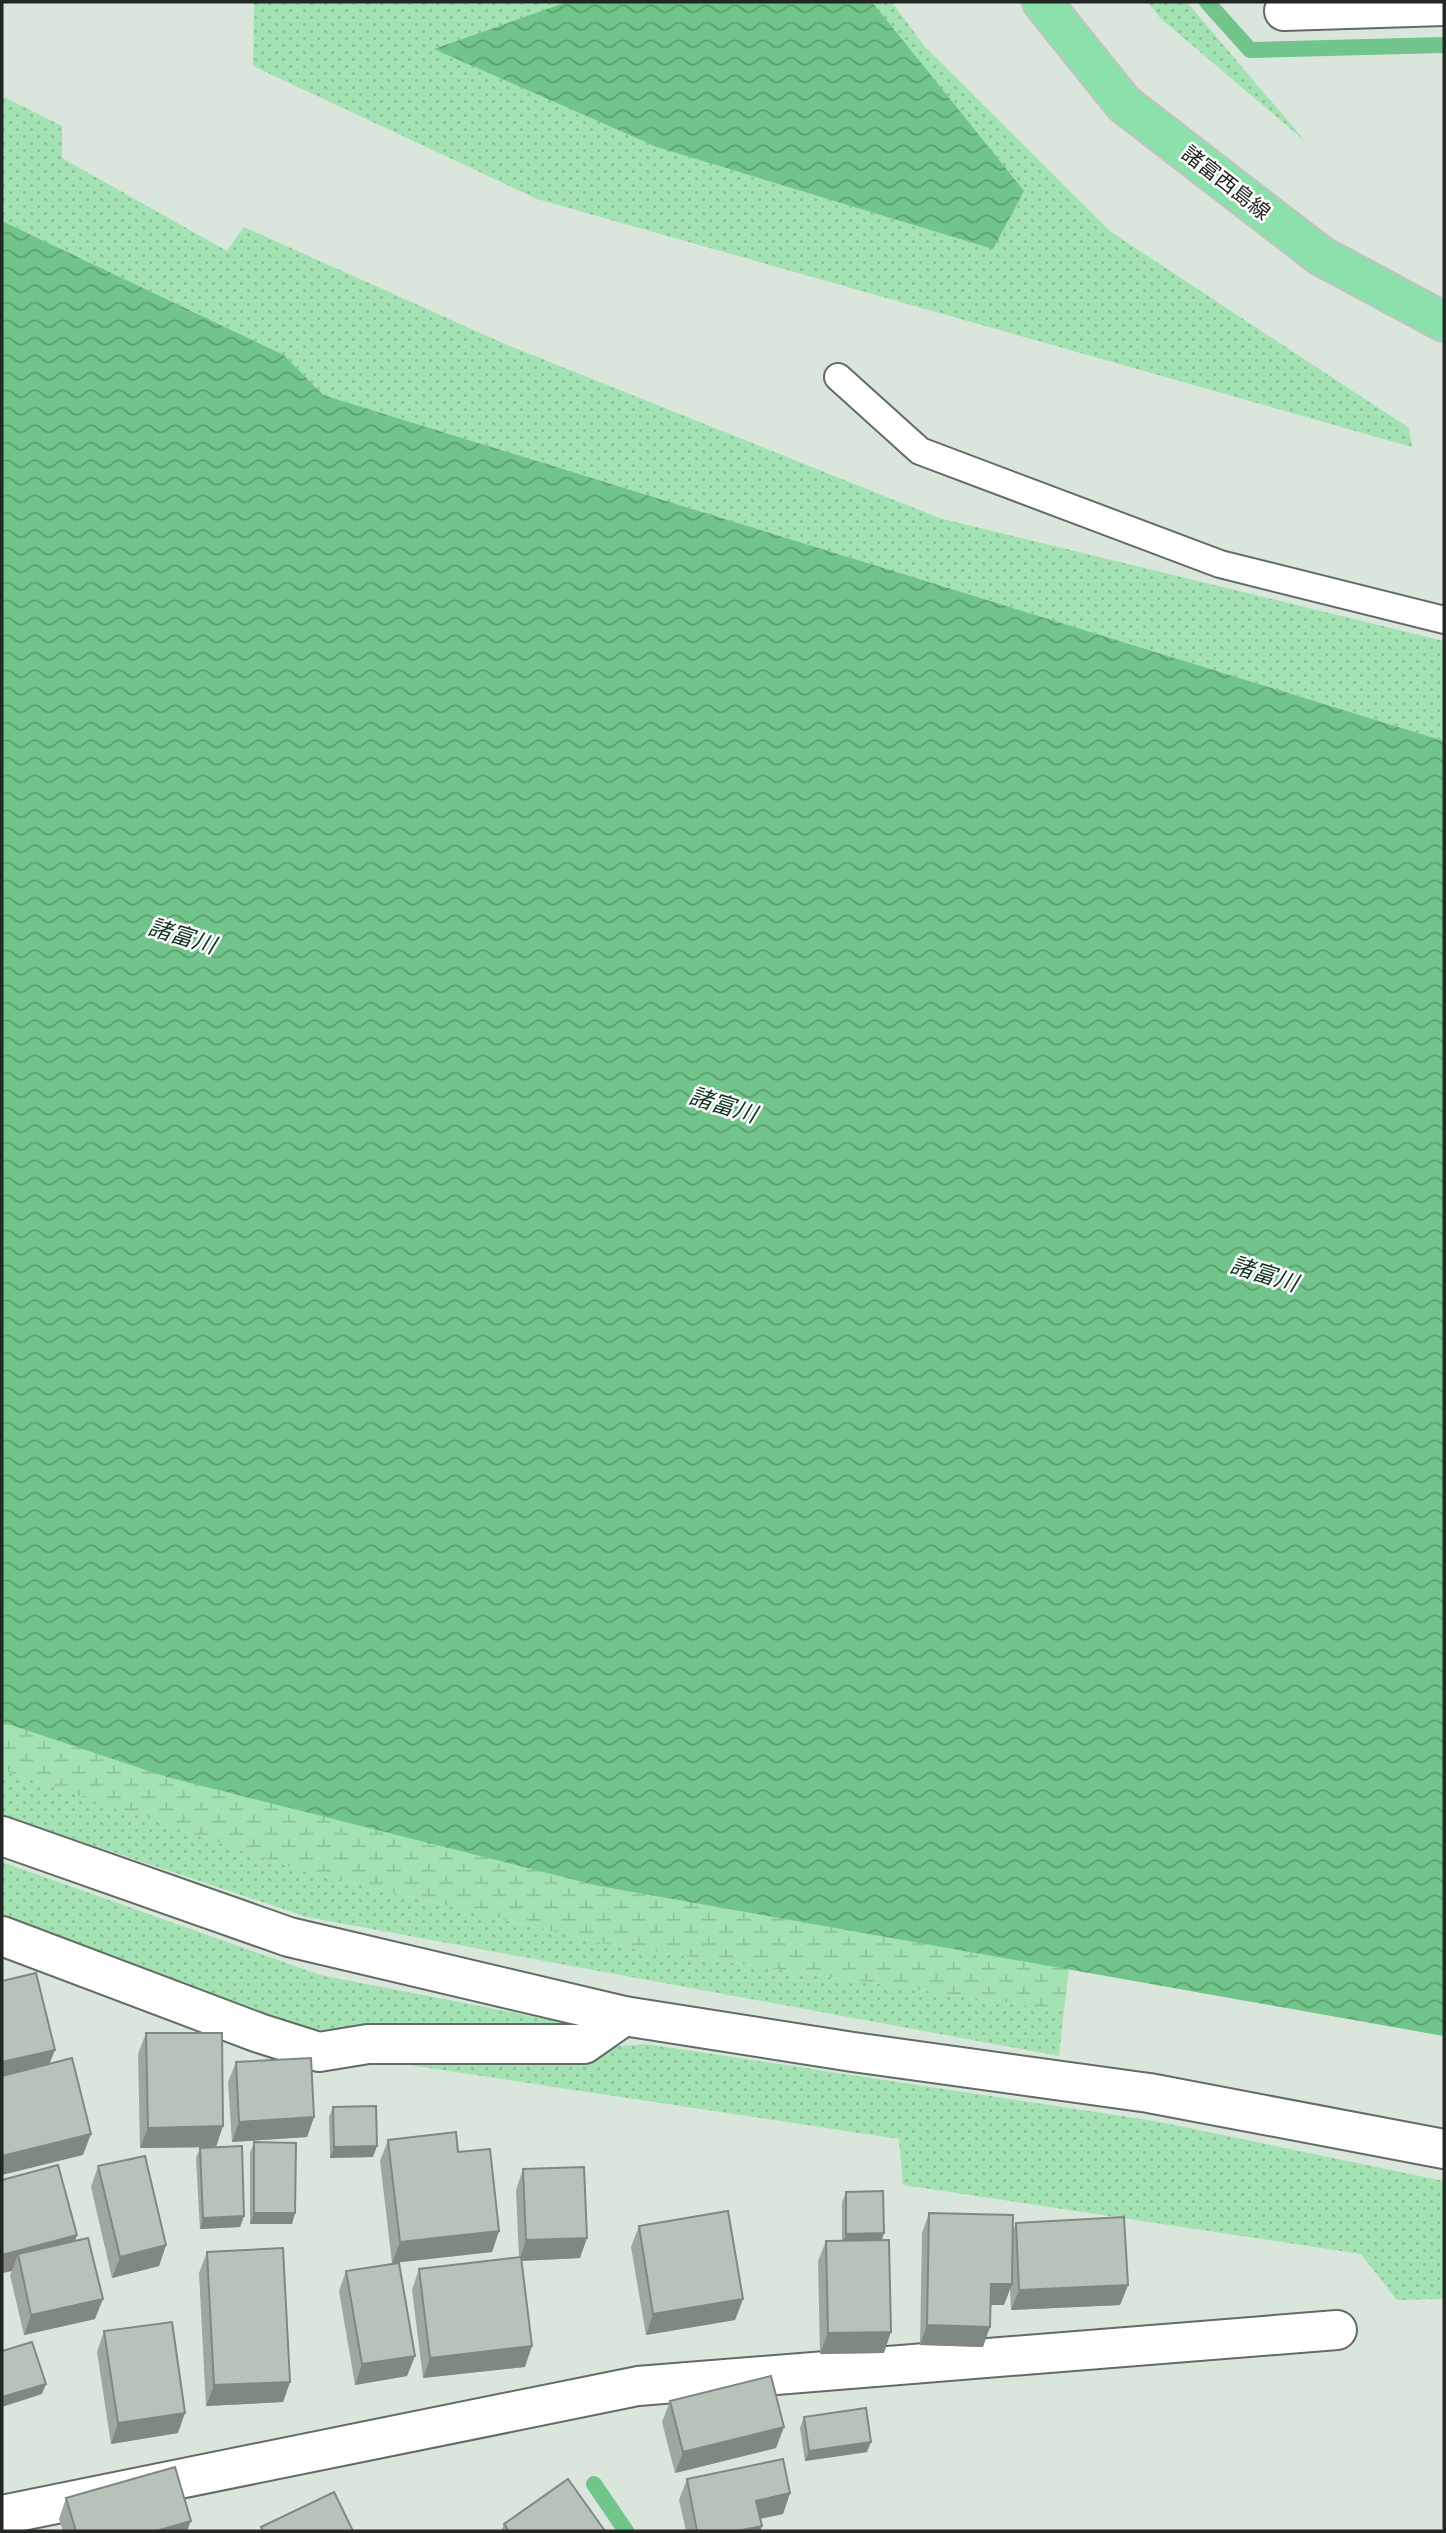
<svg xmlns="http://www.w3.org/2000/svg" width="1446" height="2533" font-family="'Exo 2','Noto Sans JP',sans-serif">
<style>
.grass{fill:url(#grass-dots)}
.wetland{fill:url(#wetland-marsh)}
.water{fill:url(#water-waves)}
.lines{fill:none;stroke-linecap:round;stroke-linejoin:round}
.stream{stroke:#71c58a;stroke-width:16}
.service-casing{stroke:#616c63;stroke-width:30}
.minor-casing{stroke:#616c63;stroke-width:42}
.primary-casing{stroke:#c1c3c1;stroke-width:42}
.service{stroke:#fff;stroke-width:26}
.minor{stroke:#fff;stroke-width:38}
.primary{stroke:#8be0ac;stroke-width:38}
.wall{fill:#9da89f}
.shaded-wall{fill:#808882}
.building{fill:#b7c3b9;stroke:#808882;stroke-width:2}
.labels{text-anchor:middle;stroke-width:5;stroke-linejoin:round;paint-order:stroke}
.street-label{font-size:21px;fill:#222723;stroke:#fff}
.water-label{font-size:23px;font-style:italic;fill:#11341d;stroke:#fff}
</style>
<defs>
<pattern id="grass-dots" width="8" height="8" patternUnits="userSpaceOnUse" patternTransform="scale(1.75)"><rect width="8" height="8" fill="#a3e2b3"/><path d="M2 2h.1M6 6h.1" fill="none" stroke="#8cc29a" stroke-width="1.8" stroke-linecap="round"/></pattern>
<pattern id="wetland-marsh" width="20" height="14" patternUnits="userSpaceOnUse" patternTransform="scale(1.75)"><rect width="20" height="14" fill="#a3e2b3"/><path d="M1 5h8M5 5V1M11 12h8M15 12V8" fill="none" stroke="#8cc29a"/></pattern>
<pattern id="water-waves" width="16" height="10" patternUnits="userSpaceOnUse" patternTransform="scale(1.75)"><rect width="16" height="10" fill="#71c58a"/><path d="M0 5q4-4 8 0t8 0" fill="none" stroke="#5ca070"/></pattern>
</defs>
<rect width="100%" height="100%" fill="#dae6dc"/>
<!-- grass -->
<g class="grass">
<path d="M 254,2 L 892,2 L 925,47 L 1111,232 L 1409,428 L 1412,447 L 537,199 L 253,66 Z"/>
<path d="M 1148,2 L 1187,2 L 1305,141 L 1160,18 Z"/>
<path d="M 2,96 L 62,126 L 62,158 L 227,251 L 244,227 L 505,344 L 939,518 L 1444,641 L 1444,741 L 323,395 L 284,355 L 2,221 Z"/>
<path d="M 2,1770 L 303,1871 L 610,1945 L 1064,2011 L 1059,2056 L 307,1917 L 2,1815 Z"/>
<path d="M 2,1862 L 320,1975 L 577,2025 L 298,2030 L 2,1922 Z"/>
<path d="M 646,2044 L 1155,2121 L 1444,2181 L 1444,2299 L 1397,2300 L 1361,2254 L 903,2185 L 899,2139 L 396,2063 Z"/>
</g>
<!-- wetland -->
<path class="wetland" d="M 2,1654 L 1444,2036 L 1069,1969 L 1064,2011 L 610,1945 L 303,1871 L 2,1770 Z"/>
<!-- water -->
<g class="water">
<path d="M 567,2 L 872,2 L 1024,191 L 993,249 L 657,147 L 434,49 Z"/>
<path d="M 2,221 L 284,355 L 323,395 L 1444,741 L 1444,2036 L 599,1886 L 167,1777 L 2,1722 Z"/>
</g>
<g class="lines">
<!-- stream -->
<g class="stream">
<path d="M 1207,2 L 1250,50 L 1444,45"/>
<path d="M 594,2484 L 626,2531"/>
</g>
<!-- service casing -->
<g class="service-casing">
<path id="service" d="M 838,377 L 920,451 L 1220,564 L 1444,620"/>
</g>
<!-- minor casing -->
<g class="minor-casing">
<g id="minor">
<path d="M 1284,11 L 1444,6"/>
<path d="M 2,1836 L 289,1937 L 624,2016 L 853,2052 L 1149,2093 L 1444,2149"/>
<path d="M 2,1936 L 259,2033 L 319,2052 L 368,2044 L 584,2044 L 624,2016"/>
<path d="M 2,2515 L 638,2386 L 1337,2330"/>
</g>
</g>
<!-- primary casing -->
<g class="primary-casing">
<path id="primary" d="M 1042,2 L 1124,104 L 1321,256 L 1444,322"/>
</g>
<!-- service -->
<use href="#service" class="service"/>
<!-- minor -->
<use href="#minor" class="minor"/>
<!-- primary -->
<use href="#primary" class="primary"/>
</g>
<!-- wall -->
<g class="wall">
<path d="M 146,2033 L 216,2147 L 244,2216 L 240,2227 L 200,2229 L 196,2158 L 200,2148 L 209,2147 L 140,2148 L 138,2054 Z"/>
<path d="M 236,2062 L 314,2117 L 307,2137 L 232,2142 L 228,2082 Z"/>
<path d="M 333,2107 L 373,2157 L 330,2158 L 329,2117 Z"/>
<path d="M 388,2140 L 458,2152 L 499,2231 L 492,2252 L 392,2263 L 380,2161 Z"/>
<path d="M 254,2142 L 295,2213 L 292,2224 L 250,2224 L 250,2153 Z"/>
<path d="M 98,2166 L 166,2245 L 159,2266 L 112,2278 L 91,2187 Z"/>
<path d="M 523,2169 L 580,2258 L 521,2261 L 525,2367 L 423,2378 L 412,2290 L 419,2269 L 519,2257 L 516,2190 Z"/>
<path d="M 2,2180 L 77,2235 L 75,2241 L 95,2319 L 24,2335 L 10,2275 L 12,2271 L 2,2273 Z"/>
<path d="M 846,2192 L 884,2233 L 882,2240 L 884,2353 L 820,2354 L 818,2261 L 826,2241 L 842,2240 L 842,2202 Z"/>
<path d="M 929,2213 L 1013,2231 L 1016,2223 L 1128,2285 L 1120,2305 L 1011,2310 L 1010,2288 L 1004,2305 L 991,2305 L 983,2347 L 920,2345 L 922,2233 Z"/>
<path d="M 639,2226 L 743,2299 L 735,2320 L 646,2335 L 631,2247 Z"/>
<path d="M 207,2252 L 290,2382 L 283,2402 L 206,2406 L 199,2273 Z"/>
<path d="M 346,2271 L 415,2356 L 407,2376 L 355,2385 L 339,2291 Z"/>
<path d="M 104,2331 L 178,2433 L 111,2444 L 97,2352 Z"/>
<path d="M 670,2401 L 776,2448 L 675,2473 L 662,2422 Z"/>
<path d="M 804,2417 L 867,2452 L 805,2461 L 800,2428 Z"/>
<path d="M 687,2479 L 790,2493 L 783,2514 L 760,2519 L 762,2526 L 760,2531 L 686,2531 L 679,2500 Z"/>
<path d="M 66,2498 L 187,2531 L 63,2531 L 59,2519 Z"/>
<path d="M 504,2524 L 605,2531 L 501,2531 Z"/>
</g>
<!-- shaded-wall -->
<g class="shaded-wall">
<path d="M 55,2050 L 47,2070 L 2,2081 L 2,2062 Z"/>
<path d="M 314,2117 L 307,2137 L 232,2142 L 239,2122 Z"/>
<path d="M 223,2126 L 216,2147 L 140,2148 L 148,2128 Z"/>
<path d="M 91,2134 L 83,2155 L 2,2175 L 2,2156 Z"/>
<path d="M 377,2146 L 373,2157 L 330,2158 L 334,2147 Z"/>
<path d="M 254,2213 L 295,2213 L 292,2224 L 250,2224 Z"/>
<path d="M 244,2216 L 240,2227 L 200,2229 L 203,2218 Z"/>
<path d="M 499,2231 L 492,2252 L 392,2263 L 400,2242 Z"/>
<path d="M 884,2233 L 880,2244 L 842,2245 L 846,2234 Z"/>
<path d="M 77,2235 L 70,2255 L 18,2254 L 12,2271 L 2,2273 L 2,2255 Z"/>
<path d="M 587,2238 L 580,2258 L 519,2261 L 526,2240 Z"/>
<path d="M 166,2245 L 159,2266 L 112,2278 L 120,2257 Z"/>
<path d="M 991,2284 L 1012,2284 L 1004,2305 L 984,2305 Z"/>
<path d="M 1128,2285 L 1120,2305 L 1011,2310 L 1019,2290 Z"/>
<path d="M 103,2299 L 95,2319 L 24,2335 L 31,2315 Z"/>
<path d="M 743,2299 L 735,2320 L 646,2335 L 653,2314 Z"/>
<path d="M 927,2325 L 990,2327 L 983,2347 L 920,2345 Z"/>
<path d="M 891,2332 L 884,2353 L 820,2354 L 828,2333 Z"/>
<path d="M 532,2346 L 525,2367 L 423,2378 L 430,2358 Z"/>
<path d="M 415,2356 L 407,2376 L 355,2385 L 362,2364 Z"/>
<path d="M 290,2382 L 283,2402 L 206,2406 L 214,2385 Z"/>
<path d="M 46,2384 L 42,2394 L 2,2407 L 2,2397 Z"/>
<path d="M 185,2413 L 178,2433 L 111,2444 L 118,2423 Z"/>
<path d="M 784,2427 L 776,2448 L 675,2473 L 683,2452 Z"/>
<path d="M 871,2442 L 867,2452 L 805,2461 L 809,2451 Z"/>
<path d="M 790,2493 L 783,2514 L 748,2521 L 756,2501 Z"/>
<path d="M 191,2521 L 187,2531 L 156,2531 Z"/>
<path d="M 762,2526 L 760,2531 L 737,2531 Z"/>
</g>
<!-- building -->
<g class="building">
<path d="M 36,1973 L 55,2050 L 2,2062 L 2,1981 Z"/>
<path d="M 146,2033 L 222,2033 L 223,2126 L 148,2128 Z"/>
<path d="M 72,2058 L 91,2134 L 2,2156 L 2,2076 Z"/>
<path d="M 311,2058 L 314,2117 L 239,2122 L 236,2062 Z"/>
<path d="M 376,2106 L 377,2146 L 334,2147 L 333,2107 Z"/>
<path d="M 456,2132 L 458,2152 L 490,2149 L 499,2231 L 400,2242 L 388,2140 Z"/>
<path d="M 254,2142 L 296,2143 L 295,2213 L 254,2213 Z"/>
<path d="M 242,2146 L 244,2216 L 203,2218 L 200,2148 Z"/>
<path d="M 145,2156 L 166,2245 L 120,2257 L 98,2166 Z"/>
<path d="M 58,2165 L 77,2235 L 2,2255 L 2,2180 Z"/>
<path d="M 584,2167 L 587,2238 L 526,2240 L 523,2169 Z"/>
<path d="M 883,2191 L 884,2233 L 846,2234 L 846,2192 Z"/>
<path d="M 728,2211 L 743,2299 L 653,2314 L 639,2226 Z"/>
<path d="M 929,2213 L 1013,2215 L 1012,2284 L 991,2284 L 990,2327 L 927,2325 Z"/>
<path d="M 1124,2217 L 1128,2285 L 1019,2290 L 1016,2223 Z"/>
<path d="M 88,2238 L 103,2299 L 31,2315 L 18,2254 Z"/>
<path d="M 889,2240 L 891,2332 L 828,2333 L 826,2241 Z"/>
<path d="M 283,2248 L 290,2382 L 214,2385 L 207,2252 Z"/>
<path d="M 521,2257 L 532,2346 L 430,2358 L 419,2269 Z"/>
<path d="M 399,2263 L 415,2356 L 362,2364 L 346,2271 Z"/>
<path d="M 172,2322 L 185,2413 L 118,2423 L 104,2331 Z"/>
<path d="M 32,2342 L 46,2384 L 2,2397 L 2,2351 Z"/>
<path d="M 771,2376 L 784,2427 L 683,2452 L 670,2401 Z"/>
<path d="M 866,2408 L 871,2442 L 809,2451 L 804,2417 Z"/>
<path d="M 783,2459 L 790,2493 L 756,2501 L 762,2526 L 737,2531 L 697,2531 L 687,2479 Z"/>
<path d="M 175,2467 L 191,2521 L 156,2531 L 76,2531 L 66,2498 Z"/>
<path d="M 568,2479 L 605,2531 L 509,2531 L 504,2524 Z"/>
<path d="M 334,2492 L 353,2531 L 263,2531 L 261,2527 Z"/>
</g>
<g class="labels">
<!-- street labels -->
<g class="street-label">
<text transform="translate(1226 183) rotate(38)" y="7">諸富西島線</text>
</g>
<!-- water labels -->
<g class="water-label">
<text transform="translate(182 936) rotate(17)" y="8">諸富川</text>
<text transform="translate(723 1105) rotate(17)" y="8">諸富川</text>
<text transform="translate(1264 1274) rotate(17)" y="8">諸富川</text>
</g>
</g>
<!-- border -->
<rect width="1446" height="2533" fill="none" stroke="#222723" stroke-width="7"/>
</svg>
